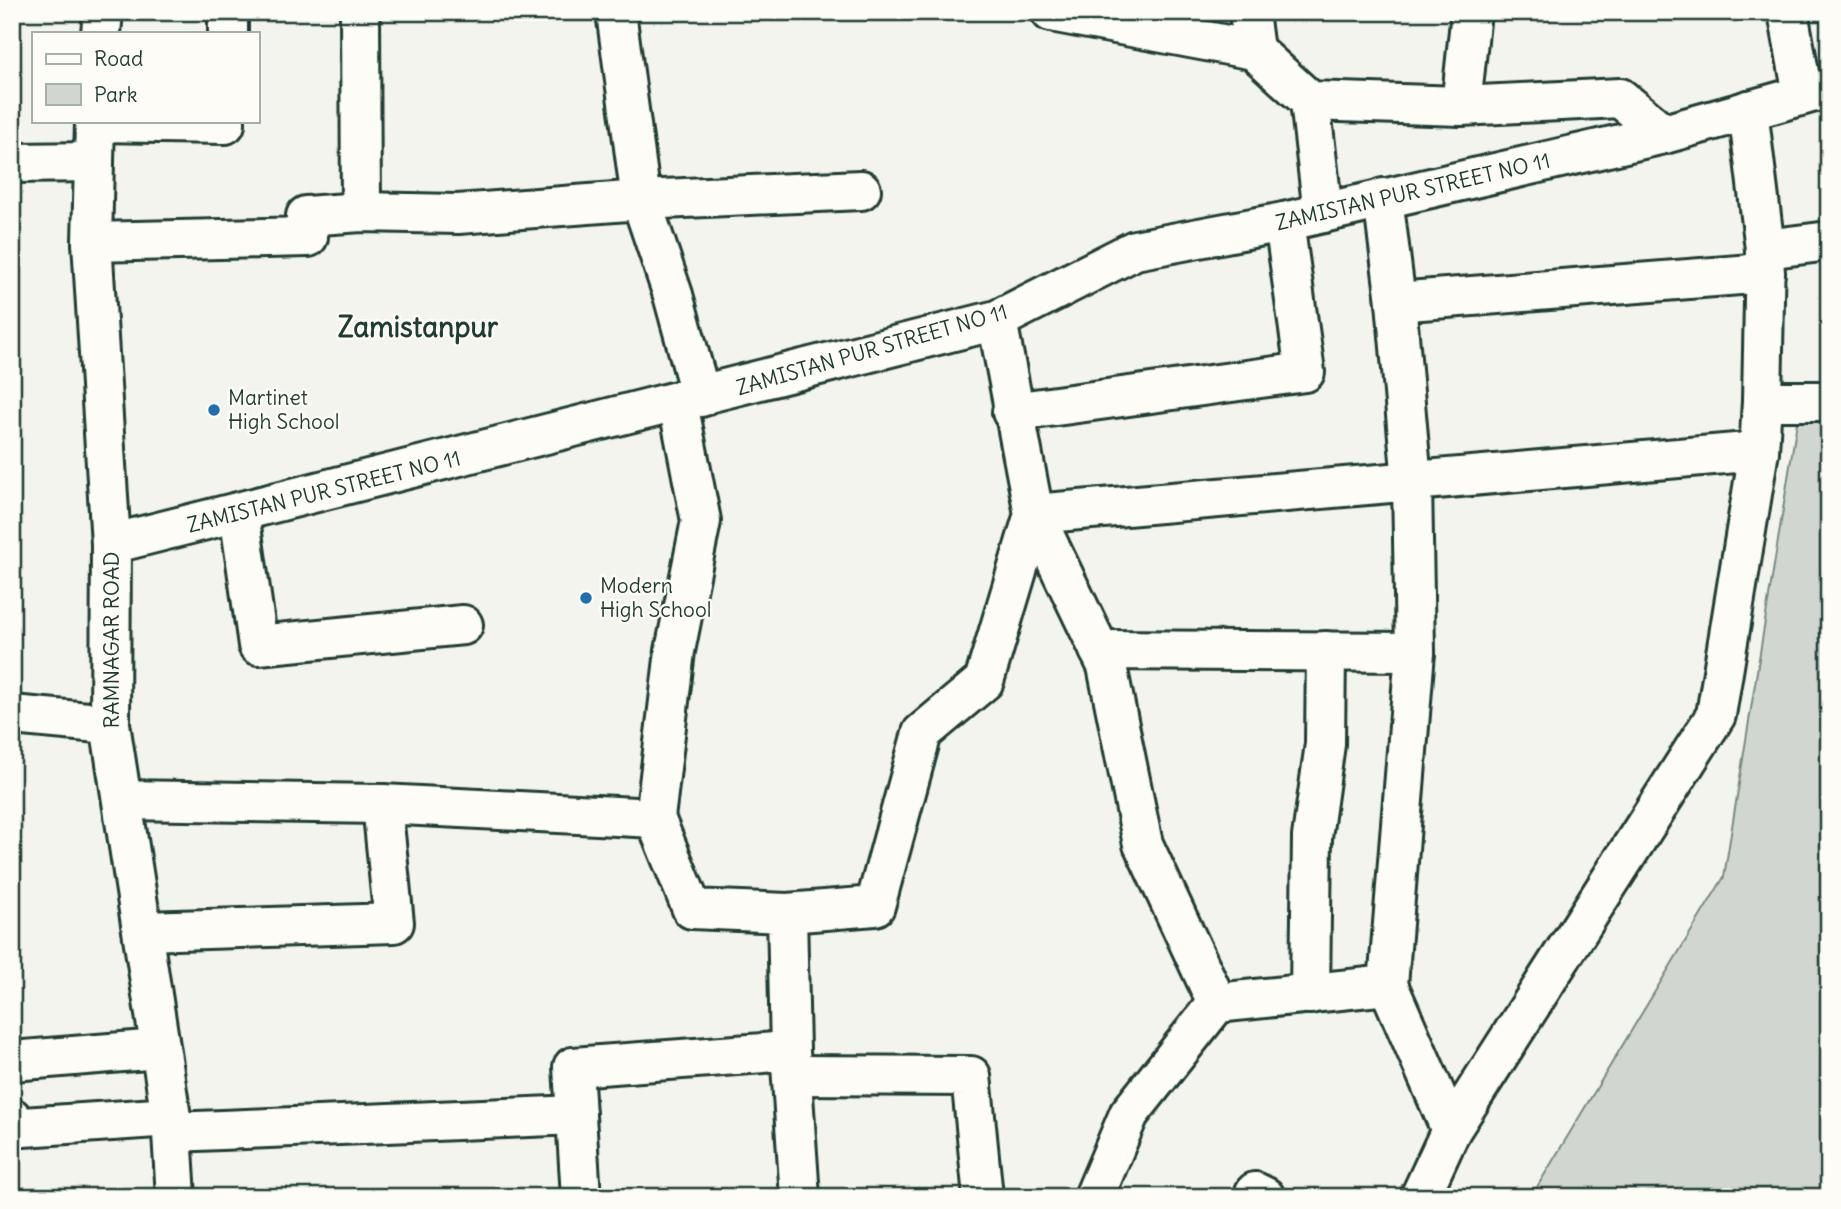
<svg xmlns="http://www.w3.org/2000/svg" width="1841" height="1209" font-family="Delius,sans-serif">
<style>
.green{fill:#d1d6d1;stroke:#788a82;stroke-width:2}
.lines{fill:none;stroke-linecap:round;stroke-linejoin:round}
.minor-casing{stroke:#1f3d34;stroke-width:44}
.major-casing{stroke:#1f3d34;stroke-width:44}
.minor{stroke:#fdfcf7;stroke-width:38}
.major{stroke:#fdfcf7;stroke-width:38}
.poi-dot{fill:#1f6fb2;stroke:#fdfcf7;stroke-width:2.5}
.labels{text-anchor:middle;stroke-width:5;stroke-linejoin:round;paint-order:stroke}
.street-label{font-size:21px;fill:#1f3d34;stroke:#fdfcf7}
.poi-label{font-size:21px;fill:#1f3d34;stroke:#fdfcf7;text-anchor:start}
.district-label{font-size:28px;font-weight:bold;fill:#1f3d34;stroke:#fdfcf7}
</style>
<rect width="100%" height="100%" fill="#f4f4ef"/>
<filter id="ink" filterUnits="userSpaceOnUse"><feTurbulence type="fractalNoise" baseFrequency=".0143" numOctaves="2"/><feDisplacementMap in="SourceGraphic" scale="14" xChannelSelector="R" yChannelSelector="G"/><feConvolveMatrix kernelMatrix="1 2 1 2 8 2 1 2 1" color-interpolation-filters="sRGB"/></filter>
<g filter="url(#ink)">
<!-- green -->
<path class="green" d="M 1829,421 L 1829,1197 L 1531,1197 L 1724,877 L 1797,422 Z"/>
<g class="lines">
<!-- minor casing -->
<g class="minor-casing">
<g id="minor">
<path d="M 360,12 L 361,212"/>
<path d="M 616,12 L 641,200 L 673,295 L 701,397"/>
<path d="M 1051,12 L 1254,50 L 1310,101 L 1461,106 L 1620,98 L 1664,134"/>
<path d="M 1249,12 L 1254,50"/>
<path d="M 1788,12 L 1803,95"/>
<path d="M 228,33 L 228,12"/>
<path d="M 1310,101 L 1323,213"/>
<path d="M 1461,106 L 1471,12"/>
<path d="M 95,122 L 225,124 L 225,121"/>
<path d="M 12,163 L 94,162"/>
<path d="M 1383,198 L 1396,302 L 1412,482 L 1415,652 L 1388,985 L 1451,1130"/>
<path d="M 92,242 L 308,237 L 306,216 L 361,212 L 458,214 L 641,200 L 861,190"/>
<path d="M 1765,249 L 1829,241"/>
<path d="M 1396,302 L 1765,273"/>
<path d="M 997,320 L 1034,514 L 1107,666 L 1143,844 L 1217,1003 L 1129,1114 L 1094,1197"/>
<path d="M 1762,401 L 1829,401"/>
<path d="M 678,403 L 701,521 L 675,651 L 655,818 L 692,909 L 787,913 L 790,1051 L 800,1197"/>
<path d="M 1012,412 L 1305,372 L 1284,222"/>
<path d="M 239,513 L 258,645 L 463,625"/>
<path d="M 111,544 L 997,320 L 1135,250 L 1284,222 L 1664,134 L 1829,88"/>
<path d="M 1099,650 L 1415,652"/>
<path d="M 12,715 L 110,724"/>
<path d="M 123,800 L 382,804 L 655,818"/>
<path d="M 787,913 L 875,906 L 922,733 L 984,681 L 1034,514 L 1759,451"/>
<path d="M 144,931 L 394,923 L 382,804"/>
<path d="M 1310,994 L 1312,837 L 1325,744 L 1326,651"/>
<path d="M 1217,1003 L 1388,985"/>
<path d="M 12,1061 L 159,1049"/>
<path d="M 792,1075 L 971,1076 L 983,1197"/>
<path d="M 12,1118 L 16,1125 L 23,1127 L 171,1117"/>
<path d="M 173,1132 L 576,1115"/>
<path d="M 1255,1192 L 1265,1197"/>
<path d="M 581,1197 L 573,1067 L 790,1051"/>
<path d="M 1420,1197 L 1451,1130 L 1716,715 L 1759,451 L 1762,401 L 1765,249 L 1748,110"/>
</g>
</g>
<!-- major casing -->
<g class="major-casing">
<g id="major">
<path d="M 101,33 L 103,12"/>
<path d="M 95,121 L 92,242 L 111,544 L 110,724 L 171,1117 L 176,1197"/>
</g>
</g>
<!-- minor -->
<use href="#minor" class="minor"/>
<!-- major -->
<use href="#major" class="major"/>
</g>
</g>
<!-- markers -->
<g class="poi-dot">
<circle cx="214" cy="410" r="7"/>
<circle cx="586" cy="598" r="7"/>
</g>
<g class="labels">
<!-- street labels -->
<g class="street-label">
<text transform="translate(1413 192) rotate(-13)" y="7">ZAMISTAN PUR STREET NO 11</text>
<text transform="translate(872 350) rotate(-16)" y="7">ZAMISTAN PUR STREET NO 11</text>
<text transform="translate(324 492) rotate(-14)" y="7">ZAMISTAN PUR STREET NO 11</text>
<text transform="translate(112 640) rotate(-90)" y="7">RAMNAGAR ROAD</text>
</g>
<!-- poi labels -->
<g class="poi-label">
<text x="228" y="405">Martinet<tspan x="228" dy="24">High School</tspan></text>
<text x="600" y="593">Modern<tspan x="600" dy="24">High School</tspan></text>
</g>
<!-- district labels -->
<g class="district-label">
<text x="418" y="337">Zamistanpur</text>
</g>
</g>
<!-- margin -->
<rect width="1841" height="1209" fill="none" stroke="#fdfcf7" stroke-width="42"/>
<rect x="21" y="21" width="1799" height="1167" fill="none" stroke="#1f3d34" stroke-width="2.5" filter="url(#ink)"/>
<!-- legend -->
<rect x="32" y="32" width="228" height="91" fill="#fdfcf7" stroke="#a4b0a9" stroke-width="2"/>
<rect x="46" y="54" width="35" height="10" fill="#fdfcf7" stroke="#a4b0a9" stroke-width="2"/>
<text x="94" y="66" font-size="21" fill="#1f3d34">Road</text>
<rect x="46" y="84" width="35" height="21" fill="#d1d6d1" stroke="#a4b0a9" stroke-width="2"/>
<text x="94" y="102" font-size="21" fill="#1f3d34">Park</text>
</svg>
